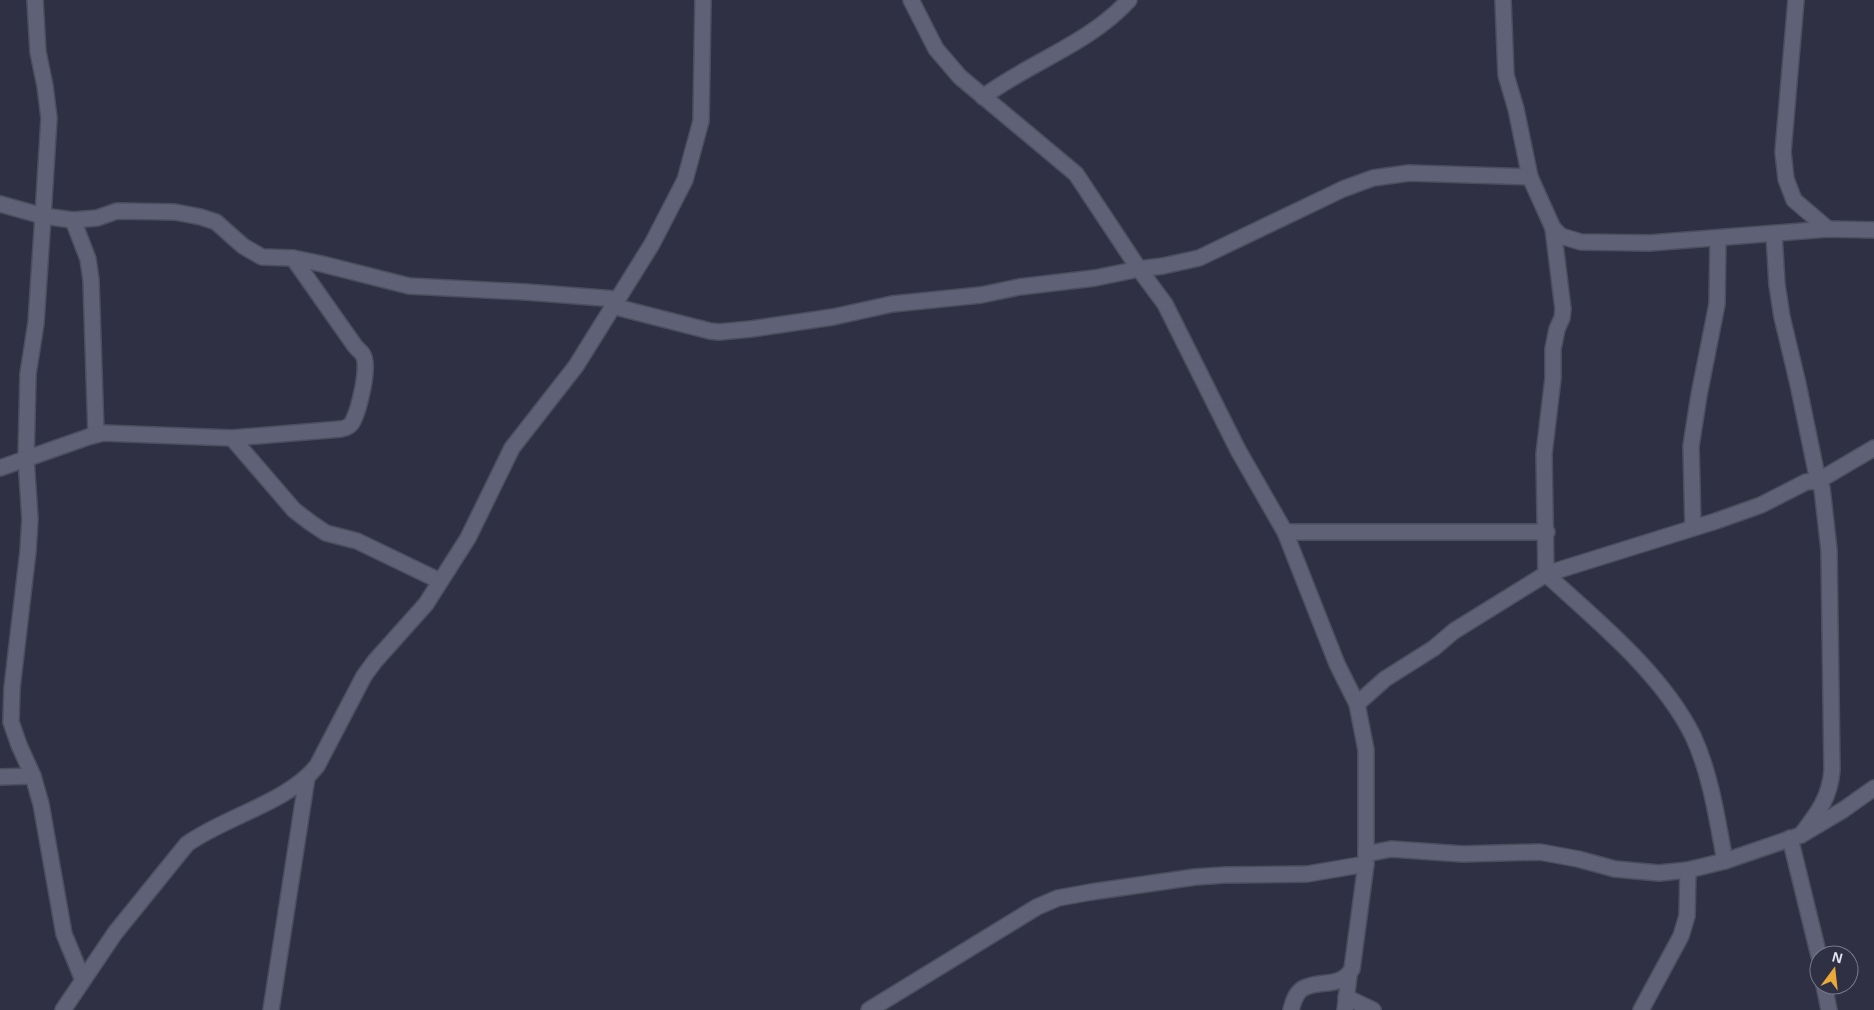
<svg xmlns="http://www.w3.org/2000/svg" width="1874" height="1010" font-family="Helvetica,sans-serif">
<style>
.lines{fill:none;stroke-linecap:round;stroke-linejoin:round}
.minor-casing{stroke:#4c4e5d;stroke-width:18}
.minor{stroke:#5f6176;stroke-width:15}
</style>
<rect width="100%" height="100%" fill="#2f3043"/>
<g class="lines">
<!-- minor casing -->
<g class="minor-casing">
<g id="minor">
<path d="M 35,0 L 38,52 L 45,86 L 49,118 L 43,216 L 73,220 L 97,218 L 117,211 L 175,212 L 201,217 L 216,222 L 243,246 L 262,257 L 293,258 L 322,264 L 409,286 L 526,292 L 616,299"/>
<path d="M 911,0 L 936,49 L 960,77 L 1076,174 L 1139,269 L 1165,304 L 1238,450 L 1285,532 L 1337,664 L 1357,704 L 1366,750 L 1366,864 L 1352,969 C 1341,989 1318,979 1302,989 C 1295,994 1293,1003 1291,1010"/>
<path d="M 1503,0 L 1506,75 L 1516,109 L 1530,177 L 1553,228 L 1563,309 L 1562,318 L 1557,329 L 1553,349 L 1553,378 L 1544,454 L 1546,574 C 1597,621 1662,673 1693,736 C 1711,775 1717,819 1725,861"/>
<path d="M 1796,0 L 1783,152 L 1786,179 L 1794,200 L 1828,229"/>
<path d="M 983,97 C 1030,62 1089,44 1129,0"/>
<path d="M 0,204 L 43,216 L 36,323 L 28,374 L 26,459 L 30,519 L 28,551 L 12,688 L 11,722 L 19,745 L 33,776 L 41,804 L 64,934 L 83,980"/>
<path d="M 73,220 L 88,259 L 91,280 L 96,434"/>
<path d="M 1553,228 L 1561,236 L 1581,242 L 1649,243 L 1828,229 L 1874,230"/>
<path d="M 1774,234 L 1777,285 L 1782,317 L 1798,384 L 1818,481 L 1874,448"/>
<path d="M 612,306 L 710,331 L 719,332 L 751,329 L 833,317 L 892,304 L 981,295 L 1019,287 L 1095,278 L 1139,269 L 1163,266 L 1199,258 L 1343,189 L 1373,178 L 1409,173 L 1530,177"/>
<path d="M 232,438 L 294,510 L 311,523 L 326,533 L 357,541 L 440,581"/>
<path d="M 0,468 L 88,437 L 103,433 L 232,438 L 341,429 C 346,428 351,426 353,421 C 359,409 370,366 363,355 C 362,352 357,349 355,346 L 293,258"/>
<path d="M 1693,528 L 1691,446 L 1699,395 L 1717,304 L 1718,238"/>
<path d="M 1285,532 L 1547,532"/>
<path d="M 1357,704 L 1385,679 L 1434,648 L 1454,631 L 1546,574 L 1716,521 L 1761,505 L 1806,482 L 1818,481 L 1822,488 L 1829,550 L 1832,770 C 1830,798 1817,814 1801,835"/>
<path d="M 0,777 L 33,776"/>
<path d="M 1790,838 L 1819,956"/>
<path d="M 1366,854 L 1391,849 L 1463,854 L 1540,852 L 1578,859 L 1615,869 L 1659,873 L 1688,870 L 1725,861 L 1801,835 L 1843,810 L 1874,788"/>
<path d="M 1824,985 L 1829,1010"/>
<path d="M 1346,997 L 1373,1010"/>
<path d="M 63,1010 L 115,933 L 187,844 C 226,816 287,803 317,766 L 364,676 L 375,661 L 426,604 L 468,538 L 512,448 L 576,366 L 652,244 L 685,180 L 701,121 L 703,0"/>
<path d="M 271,1010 L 307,777"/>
<path d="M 869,1010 L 1037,907 L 1058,898 L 1091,892 L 1195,877 L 1225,875 L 1307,874 L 1366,864"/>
<path d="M 1345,1010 L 1349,975"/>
<path d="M 1641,1010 L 1681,936 L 1687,916 L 1688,870"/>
</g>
</g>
<!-- minor -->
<use href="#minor" class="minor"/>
</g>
<!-- north arrow -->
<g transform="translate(1834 970) rotate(15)"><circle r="24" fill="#2f3043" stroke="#777989"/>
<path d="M0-4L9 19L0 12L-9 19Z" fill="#eba93a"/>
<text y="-8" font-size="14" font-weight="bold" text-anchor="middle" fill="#e4e6f2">N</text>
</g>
</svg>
